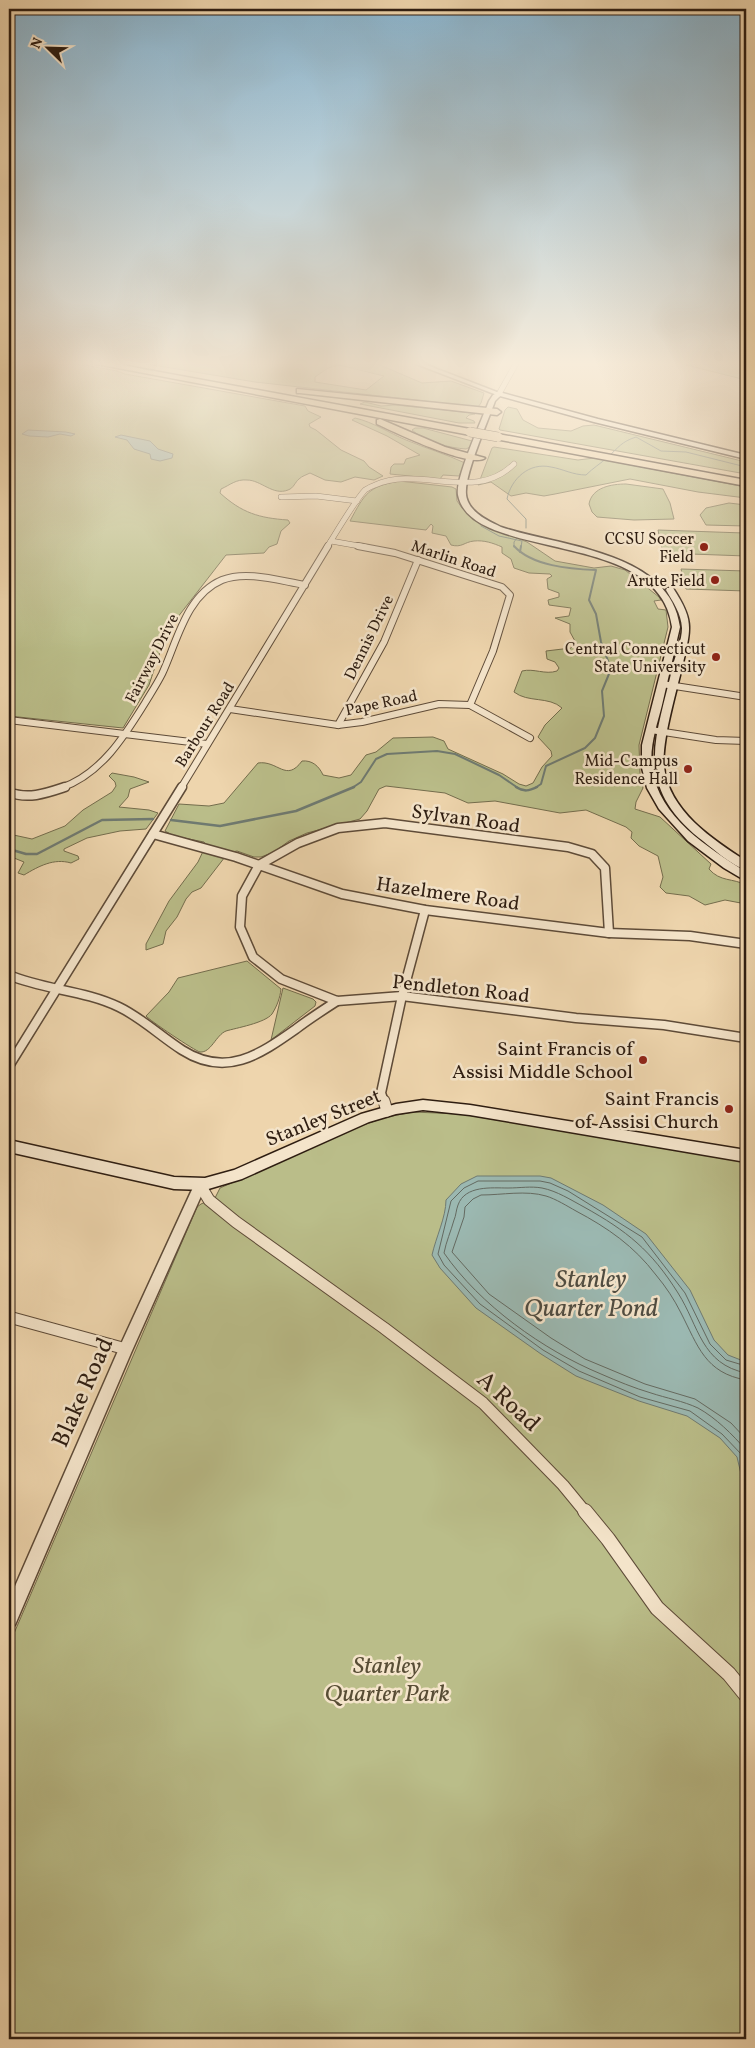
<svg xmlns="http://www.w3.org/2000/svg" width="755" height="2048" font-family="Vollkorn,serif">
<style>
.green{fill:#babd89;stroke:#746d4d;fill-rule:evenodd}
.water{fill:#9bb8b1;stroke:#6f7a71}
.lines{fill:none;stroke-linecap:round;stroke-linejoin:round}
.shore{stroke:#646a61;stroke-width:1}
.stream-far2{stroke:#6f7a71;stroke-width:1}
.stream-far1{stroke:#6f7a71;stroke-width:2}
.stream{stroke:#6f7a71;stroke-width:2.5}
.minor-far4-casing{stroke:#5e4b38;stroke-width:6}
.minor-far3-casing{stroke:#5e4b38;stroke-width:8}
.minor-far2-casing{stroke:#5e4b38;stroke-width:11}
.minor-far1-casing{stroke:#5e4b38;stroke-width:13}
.minor-casing{stroke:#5e4b38;stroke-width:16}
.tertiary-casing{stroke:#5e4b38;stroke-width:3}
.secondary-casing{stroke:#2e1d11;stroke-width:3}
.motorway-casing{stroke:#2e1d11;stroke-width:3}
.minor-far4{stroke:#f4e4ca;stroke-width:5}
.minor-far3{stroke:#f4e4ca;stroke-width:6}
.minor-far2{stroke:#f4e4ca;stroke-width:8}
.minor-far1{stroke:#f4e4ca;stroke-width:11}
.minor{stroke:#f4e4ca;stroke-width:14}
.tertiary{fill:#f4e4ca;fill-rule:evenodd}
.secondary{fill:#f4e4ca;fill-rule:evenodd}
.motorway{fill:#eed5ad;fill-rule:evenodd}
.motorway-bridge-casing{stroke:#2e1d11;stroke-width:10;stroke-linecap:butt}
.motorway-bridge{stroke:#eed5ad;stroke-width:9}
.poi-dot{fill:#8f2418;stroke:#f4e4ca;stroke-width:2}
.labels{text-anchor:middle;stroke-width:5;stroke-linejoin:round;paint-order:stroke}
.far-poi-label{font-size:16px;fill:#2e1d11;stroke:#f4e4ca;text-anchor:end}
.far-street-label{font-size:16px;fill:#2e1d11;stroke:#f4e4ca}
.street-label{font-size:20px;fill:#2e1d11;stroke:#f4e4ca}
.poi-label{font-size:20px;fill:#2e1d11;stroke:#f4e4ca;text-anchor:end}
.near-street-label{font-size:24px;fill:#2e1d11;stroke:#f4e4ca}
.near-park-label{font-size:24px;font-style:italic;fill:#584d35;stroke:#f4e4ca}
.near-water-label{font-size:25px;font-style:italic;fill:#4f4c41;stroke:#f4e4ca}
</style>
<rect width="100%" height="100%" fill="#eed5ad"/>
<filter id="stains"><feTurbulence type="fractalNoise" baseFrequency=".004" numOctaves="4"/><feColorMatrix values="0 0 0 0 .2 0 0 0 0 .09 0 0 0 0 .02 0 0 0 .5 -.17"/></filter>
<radialGradient id="worn" r=".72"><stop offset=".6" stop-color="#630" stop-opacity="0"/><stop offset="1" stop-color="#630" stop-opacity=".3"/></radialGradient>
<!-- green -->
<g class="green">
<path d="M 68,362 L 117,371 L 125,374 L 305,406 L 308,411 L 321,417 L 309,424 L 310,427 L 316,430 L 341,450 L 364,461 L 369,467 L 383,476 L 374,480 L 355,477 L 341,482 L 325,480 L 310,473 C 306,475 302,476 299,479 C 295,482 294,488 288,490 C 273,496 261,480 247,480 C 236,479 230,485 221,489 L 220,493 C 242,513 259,518 288,520 L 290,523 L 281,531 L 277,544 L 269,547 L 264,553 L 226,555 L 174,622 L 162,646 L 149,685 L 123,728 L 9,716 L 9,363 Z"/>
<path d="M 135,362 L 373,362 L 422,383 L 451,381 L 484,393 L 481,403 L 478,407 L 255,382 ZM 339,365 L 384,376 L 366,390 L 315,382 L 315,377 L 328,368 Z"/>
<path d="M 674,362 L 746,362 L 746,380 Z"/>
<path d="M 365,402 L 381,406 L 396,405 L 473,413 L 475,414 L 469,415 L 466,418 L 474,421 L 475,423 L 459,423 L 360,404 Z"/>
<path d="M 508,407 L 517,409 L 523,420 L 538,428 L 571,431 L 583,426 L 594,425 L 746,462 L 746,474 L 500,430 L 499,429 L 505,410 Z"/>
<path d="M 355,418 C 373,422 389,433 406,440 C 425,448 446,454 465,463 L 459,476 L 443,475 L 440,479 L 390,474 L 391,467 L 394,464 L 404,464 L 406,459 L 420,455 L 387,436 L 352,420 Z"/>
<path d="M 415,428 L 423,428 L 472,441 L 470,447 L 466,449 C 450,448 425,442 412,430 Z"/>
<path d="M 494,447 L 578,460 L 594,458 L 746,487 L 746,498 L 698,492 L 630,479 L 555,494 L 544,496 L 526,493 L 511,496 L 491,482 L 478,485 L 492,448 Z"/>
<path d="M 399,481 L 452,487 L 456,489 L 457,501 L 462,508 L 490,528 L 527,542 L 555,561 L 594,568 L 611,566 L 625,570 L 659,597 L 661,600 L 654,601 L 658,609 L 666,610 L 668,627 L 639,745 L 640,773 L 643,788 L 636,802 L 635,809 L 660,817 L 711,864 L 709,869 C 720,882 733,878 746,885 L 746,904 L 725,900 L 705,905 L 689,896 L 666,893 L 660,887 L 663,877 L 658,856 L 639,846 L 631,838 L 632,832 L 626,827 L 586,810 L 560,813 L 495,801 L 468,803 L 445,793 L 386,786 L 379,789 L 367,811 L 360,819 L 307,833 L 289,841 L 274,852 L 261,857 L 254,857 L 237,851 L 228,853 L 201,888 L 192,892 L 186,899 L 177,917 L 166,931 L 163,944 L 146,950 L 146,944 L 169,901 L 198,862 L 206,845 L 204,842 L 174,836 L 165,831 L 179,804 L 209,806 L 224,803 L 258,763 C 278,760 286,783 302,761 C 312,760 319,766 323,775 L 339,778 L 351,775 L 366,755 L 376,752 L 393,738 L 433,737 L 444,741 L 448,749 L 503,774 L 519,784 L 526,786 L 533,783 L 542,767 L 552,756 L 551,751 L 538,737 L 545,725 L 562,708 C 549,696 528,703 514,692 L 522,671 C 534,668 545,675 557,671 L 559,668 L 555,662 L 547,659 L 546,651 L 571,648 L 576,643 L 570,632 L 570,624 L 555,618 L 569,616 L 571,608 L 549,605 L 548,600 L 559,597 L 559,593 L 548,589 L 547,579 L 552,576 L 550,574 L 529,573 L 514,568 L 511,559 L 502,553 L 502,547 C 493,543 484,540 474,541 C 464,542 462,548 451,545 L 446,536 L 432,533 L 433,526 L 431,524 L 426,530 L 350,521 C 365,493 368,487 399,481 Z"/>
<path d="M 626,484 L 663,489 L 670,503 L 674,519 L 634,520 L 597,517 L 592,512 L 589,504 C 592,487 612,484 626,484 Z"/>
<path d="M 729,503 L 746,505 L 746,526 L 706,525 L 700,515 L 706,508 Z"/>
<path d="M 658,530 L 744,533 L 746,540 L 746,556 L 663,553 Z"/>
<path d="M 681,569 L 746,571 L 746,591 L 686,589 Z"/>
<path d="M 112,773 L 134,777 L 149,782 L 130,789 L 128,797 L 119,807 L 149,810 L 158,813 L 146,829 L 120,831 L 87,838 L 64,849 L 64,851 L 78,856 L 79,859 L 71,863 C 54,858 39,866 24,875 L 18,873 L 24,862 L 9,856 L 9,834 L 32,839 L 65,826 L 83,810 L 112,792 L 116,786 L 115,782 L 109,776 Z"/>
<path d="M 247,961 L 281,989 C 280,998 277,1006 272,1014 C 265,1023 236,1028 226,1031 C 216,1035 211,1053 200,1052 C 195,1051 149,1020 146,1016 L 169,992 L 178,978 Z"/>
<path d="M 283,988 L 313,999 L 316,1002 L 315,1006 L 271,1040 Z"/>
<path d="M 413,1112 L 461,1114 L 746,1162 L 746,2039 L 9,2039 L 9,1645 L 197,1207 L 201,1204 L 215,1198 L 220,1188 L 363,1125 L 387,1117 Z"/>
</g>
<!-- water -->
<g class="water">
<path d="M 28,430 L 66,432 L 75,434 L 71,436 L 60,434 L 48,437 L 29,436 L 22,434 Z"/>
<path d="M 121,435 L 150,441 L 158,449 L 173,454 L 172,458 L 160,461 L 151,459 L 150,454 L 134,449 L 127,440 L 115,437 Z"/>
<path d="M 477,1176 L 540,1176 L 551,1178 L 603,1205 L 646,1234 L 690,1290 L 714,1340 L 728,1355 L 746,1362 L 746,1495 L 737,1457 L 720,1438 L 687,1416 L 639,1401 L 576,1376 L 541,1354 L 476,1308 L 440,1268 L 432,1255 C 436,1237 446,1217 446,1200 L 461,1184 Z"/>
</g>
<g class="lines">
<!-- shore -->
<g class="shore">
<path d="M 746,1366 L 726,1360 L 710,1344 L 685,1293 L 642,1237 L 568,1191 L 550,1183 L 540,1181 L 478,1181 L 464,1188 L 451,1201 L 438,1254 L 444,1265 L 480,1304 L 543,1350 L 579,1371 L 640,1397 L 690,1411 L 722,1434 L 742,1455 L 746,1475"/>
<path d="M 746,1373 C 701,1364 699,1326 678,1293 C 651,1250 627,1231 584,1207 C 571,1200 557,1191 542,1188 C 531,1186 520,1188 508,1188 C 492,1188 465,1185 458,1205 C 456,1210 456,1216 454,1220 C 451,1231 446,1242 444,1253 C 480,1305 543,1350 601,1374 C 617,1381 634,1388 651,1393 C 666,1398 683,1401 698,1408 C 716,1418 732,1434 746,1450"/>
<path d="M 746,1380 C 705,1373 698,1346 681,1313 C 674,1299 666,1287 656,1275 C 634,1246 608,1228 576,1211 C 567,1206 556,1199 546,1196 C 526,1190 502,1195 481,1195 L 473,1199 L 465,1207 L 464,1217 L 452,1252 L 489,1294 L 551,1338 L 585,1359 L 645,1384 L 695,1399 L 731,1423 L 746,1439"/>
</g>
<!-- stream-far2 -->
<g class="stream-far2">
<path d="M 481,526 L 499,536 L 522,541 L 521,547"/>
<path d="M 526,528 L 526,519 L 507,499 C 511,479 529,462 551,467 C 563,469 573,475 586,475 C 593,468 600,464 608,457 C 619,447 621,442 636,437 L 661,451 L 686,452 L 746,467"/>
<path d="M 514,547 L 514,542 L 517,538"/>
</g>
<!-- stream-far1 -->
<g class="stream-far1">
<path d="M 514,546 C 532,566 570,569 596,570 L 589,600 L 596,614 L 601,642 L 611,669 L 602,691 L 604,716 L 595,738 L 585,748 L 546,766 L 541,784 L 535,788"/>
<path d="M 520,552 L 521,546"/>
<path d="M 352,788 L 361,782 L 376,759 L 387,754 L 437,751 L 455,754 L 499,775 L 518,788"/>
</g>
<!-- stream -->
<g class="stream">
<path d="M 516,787 C 524,792 529,791 537,787"/>
<path d="M 171,820 L 220,826 L 296,811 L 354,787"/>
<path d="M 9,849 L 26,854 L 37,854 L 102,820 L 153,819"/>
</g>
<!-- minor-far4 casing -->
<g class="minor-far4-casing">
<g id="minor-far4">
<path d="M 499,394 L 517,362"/>
<path d="M 743,456 L 746,446"/>
<path d="M 281,497 L 316,496 L 357,501"/>
<path d="M 331,541 L 365,547"/>
<path d="M 327,547 C 336,533 354,502 365,490 C 368,488 372,486 375,485 C 420,465 475,503 514,464"/>
</g>
</g>
<!-- minor-far3 casing -->
<g class="minor-far3-casing">
<g id="minor-far3">
<path d="M 358,546 L 395,553 L 502,587 L 510,595 L 493,651 L 470,705"/>
<path d="M 662,684 L 746,697"/>
<path d="M 230,709 L 338,725 L 362,722 L 439,704 L 470,705 L 530,738"/>
<path d="M 9,720 L 207,744"/>
<path d="M 338,725 L 384,642 L 418,560"/>
<path d="M 651,730 L 716,740 L 746,741"/>
<path d="M 61,788 C 101,774 124,737 145,703 C 151,693 157,684 162,674 C 177,642 186,595 222,580 C 247,570 280,581 305,585"/>
<path d="M 181,788 L 328,546"/>
</g>
</g>
<!-- minor-far2 casing -->
<g class="minor-far2-casing">
<g id="minor-far2">
<path d="M 9,792 C 28,800 47,793 65,787"/>
<path d="M 153,834 L 236,857 L 342,894 L 425,910 L 609,933 L 690,936 L 746,944"/>
<path d="M 609,933 L 605,868 L 592,854 L 568,847 L 385,823 L 338,828 L 298,843 L 259,865 L 242,896 L 240,927 L 253,957 L 281,979 L 337,1001 L 402,996 L 576,1018 L 664,1025 L 746,1038"/>
<path d="M 9,975 C 44,990 84,990 119,1007 C 142,1018 160,1036 182,1050 C 226,1078 259,1055 296,1029 C 309,1019 323,1010 337,1001"/>
<path d="M 9,1066 L 182,787"/>
<path d="M 384,1102 L 381,1093 L 402,996 L 425,910"/>
</g>
</g>
<!-- minor-far1 casing -->
<g class="minor-far1-casing">
<g id="minor-far1">
<path d="M 384,1101 L 387,1111"/>
<path d="M 200,1185 L 209,1200 L 236,1222 L 384,1328 L 483,1403 L 563,1485 L 586,1513"/>
<path d="M 9,1317 L 126,1349"/>
</g>
</g>
<!-- minor casing -->
<g class="minor-casing">
<path id="minor" d="M 585,1511 L 608,1539 L 657,1608 L 729,1674 L 746,1695"/>
</g>
<!-- tertiary casing -->
<g class="tertiary-casing">
<g id="tertiary">
<path d="M 411,362 L 419,362 L 502,394 L 497,395 Z"/>
<path d="M 200,1180 L 204,1181 L 206,1185 L 131,1353 L 15,1625 L 9,1627 L 9,1600 L 121,1344 L 196,1181 Z"/>
</g>
</g>
<!-- secondary casing -->
<g class="secondary-casing">
<g id="secondary">
<path d="M 499,392 L 598,419 L 746,455 L 746,459 L 594,422 L 500,396 L 495,401 C 488,421 464,475 466,494 C 466,498 469,505 472,508 C 479,517 491,522 501,527 C 557,546 671,551 680,627 C 674,653 668,679 662,705 C 657,725 649,747 652,768 C 659,818 708,847 746,872 L 746,881 L 724,868 L 688,841 L 659,809 L 647,788 L 642,768 L 642,745 L 672,627 C 660,527 471,563 458,495 C 455,478 482,420 489,401 L 493,395 Z"/>
<path d="M 667,588 L 673,588 C 694,620 691,628 683,663 C 677,690 661,742 664,767 C 669,811 712,839 746,861 L 746,870 C 732,866 711,847 699,838 C 632,783 657,737 673,665 C 676,654 682,640 682,628 C 681,613 673,602 666,590 Z"/>
<path d="M 423,1100 L 470,1105 L 746,1150 L 746,1162 L 470,1115 L 423,1110 L 396,1114 L 369,1122 L 242,1179 L 205,1190 L 174,1189 L 9,1152 L 9,1140 L 174,1177 L 205,1178 L 234,1170 L 361,1114 L 396,1104 Z"/>
</g>
</g>
<!-- motorway casing -->
<g class="motorway-casing">
<g id="motorway">
<path d="M 86,362 L 105,362 L 470,429 L 474,432 L 470,435 Z"/>
<path d="M 297,389 L 497,409 L 501,412 L 497,415 L 300,393 L 297,393 Z"/>
<path d="M 380,419 L 445,447 L 485,458 C 471,469 394,432 377,424 L 377,420 Z"/>
<path d="M 498,434 L 746,480 L 746,486 L 495,439 L 494,437 Z"/>
</g>
</g>
<!-- minor-far4 -->
<use href="#minor-far4" class="minor-far4"/>
<!-- minor-far3 -->
<use href="#minor-far3" class="minor-far3"/>
<!-- minor-far2 -->
<use href="#minor-far2" class="minor-far2"/>
<!-- minor-far1 -->
<use href="#minor-far1" class="minor-far1"/>
<!-- minor -->
<use href="#minor" class="minor"/>
<!-- tertiary -->
<use href="#tertiary" class="tertiary"/>
<!-- secondary -->
<use href="#secondary" class="secondary"/>
<!-- motorway -->
<use href="#motorway" class="motorway"/>
<!-- motorway-bridge casing -->
<g class="motorway-bridge-casing">
<path id="motorway-bridge" d="M 470,432 L 498,437"/>
</g>
<!-- motorway-bridge -->
<use href="#motorway-bridge" class="motorway-bridge"/>
</g>
<!-- sky -->
<linearGradient id="sky" x2="0" y2="1"><stop stop-color="#89b6d2"/><stop offset="0.56" stop-color="#f7ecda"/><stop offset="1" stop-color="#f7ecda" stop-opacity="0"/></linearGradient>
<rect width="755" height="649" fill="url(#sky)"/>
<!-- markers -->
<g class="poi-dot">
<circle cx="704" cy="547" r="5"/>
<circle cx="715" cy="580" r="5"/>
<circle cx="716" cy="657" r="5"/>
<circle cx="688" cy="769" r="5"/>
<circle cx="643" cy="1060" r="5"/>
<circle cx="729" cy="1109" r="5"/>
</g>
<g class="labels">
<!-- far-poi labels -->
<g class="far-poi-label">
<text x="694" y="544">CCSU Soccer<tspan x="694" dy="18">Field</tspan></text>
<text x="705" y="586">Arute Field</text>
<text x="706" y="654">Central Connecticut<tspan x="706" dy="18">State University</tspan></text>
<text x="678" y="766">Mid-Campus<tspan x="678" dy="18">Residence Hall</tspan></text>
</g>
<!-- far-street labels -->
<g class="far-street-label">
<text transform="translate(454 558) rotate(18)" y="6">Marlin Road</text>
<text transform="translate(368 637) rotate(-64)" y="6">Dennis Drive</text>
<text transform="translate(151 658) rotate(-63)" y="6">Fairway Drive</text>
<text transform="translate(381 702) rotate(-12)" y="6">Pape Road</text>
<text transform="translate(204 724) rotate(-58)" y="6">Barbour Road</text>
</g>
<!-- street labels -->
<g class="street-label">
<text transform="translate(466 818) rotate(8)" y="7">Sylvan Road</text>
<text transform="translate(448 893) rotate(8)" y="7">Hazelmere Road</text>
<text transform="translate(461 988) rotate(6)" y="7">Pendleton Road</text>
<text transform="translate(323 1117) rotate(-22)" y="7">Stanley Street</text>
</g>
<!-- poi labels -->
<g class="poi-label">
<text x="633" y="1055">Saint Francis of<tspan x="633" dy="23">Assisi Middle School</tspan></text>
<text x="719" y="1105">Saint Francis<tspan x="719" dy="23">of Assisi Church</tspan></text>
</g>
<!-- near-street labels -->
<g class="near-street-label">
<text transform="translate(82 1392) rotate(-66)" y="8">Blake Road</text>
<text transform="translate(509 1401) rotate(43)" y="8">A Road</text>
</g>
<!-- near-park labels -->
<g class="near-park-label">
<text x="387" y="1673">Stanley<tspan x="387" dy="28">Quarter Park</tspan></text>
</g>
<!-- near-water labels -->
<g class="near-water-label">
<text x="591" y="1287">Stanley<tspan x="591" dy="29">Quarter Pond</tspan></text>
</g>
</g>
<!-- margin -->
<rect width="755" height="2048" fill="none" stroke="#eed5ad" stroke-width="30"/>
<rect x="10" y="10" width="735" height="2028" fill="none" stroke="#2e1d11" stroke-width="2.5"/>
<rect x="15" y="15" width="725" height="2018" fill="none" stroke="#2e1d11"/>
<!-- north arrow -->
<g transform="translate(48 48) rotate(293)" stroke="#f4e4ca" stroke-width="4" paint-order="stroke">
<path d="M0-4L9 19L0 12L-9 19Z" fill="#2e1d11"/>
<text y="-8" font-size="14" font-weight="bold" text-anchor="middle" fill="#2e1d11">N</text>
</g>
<rect width="100%" height="100%" filter="url(#stains)"/>
<rect width="100%" height="100%" fill="url(#worn)"/>
</svg>
